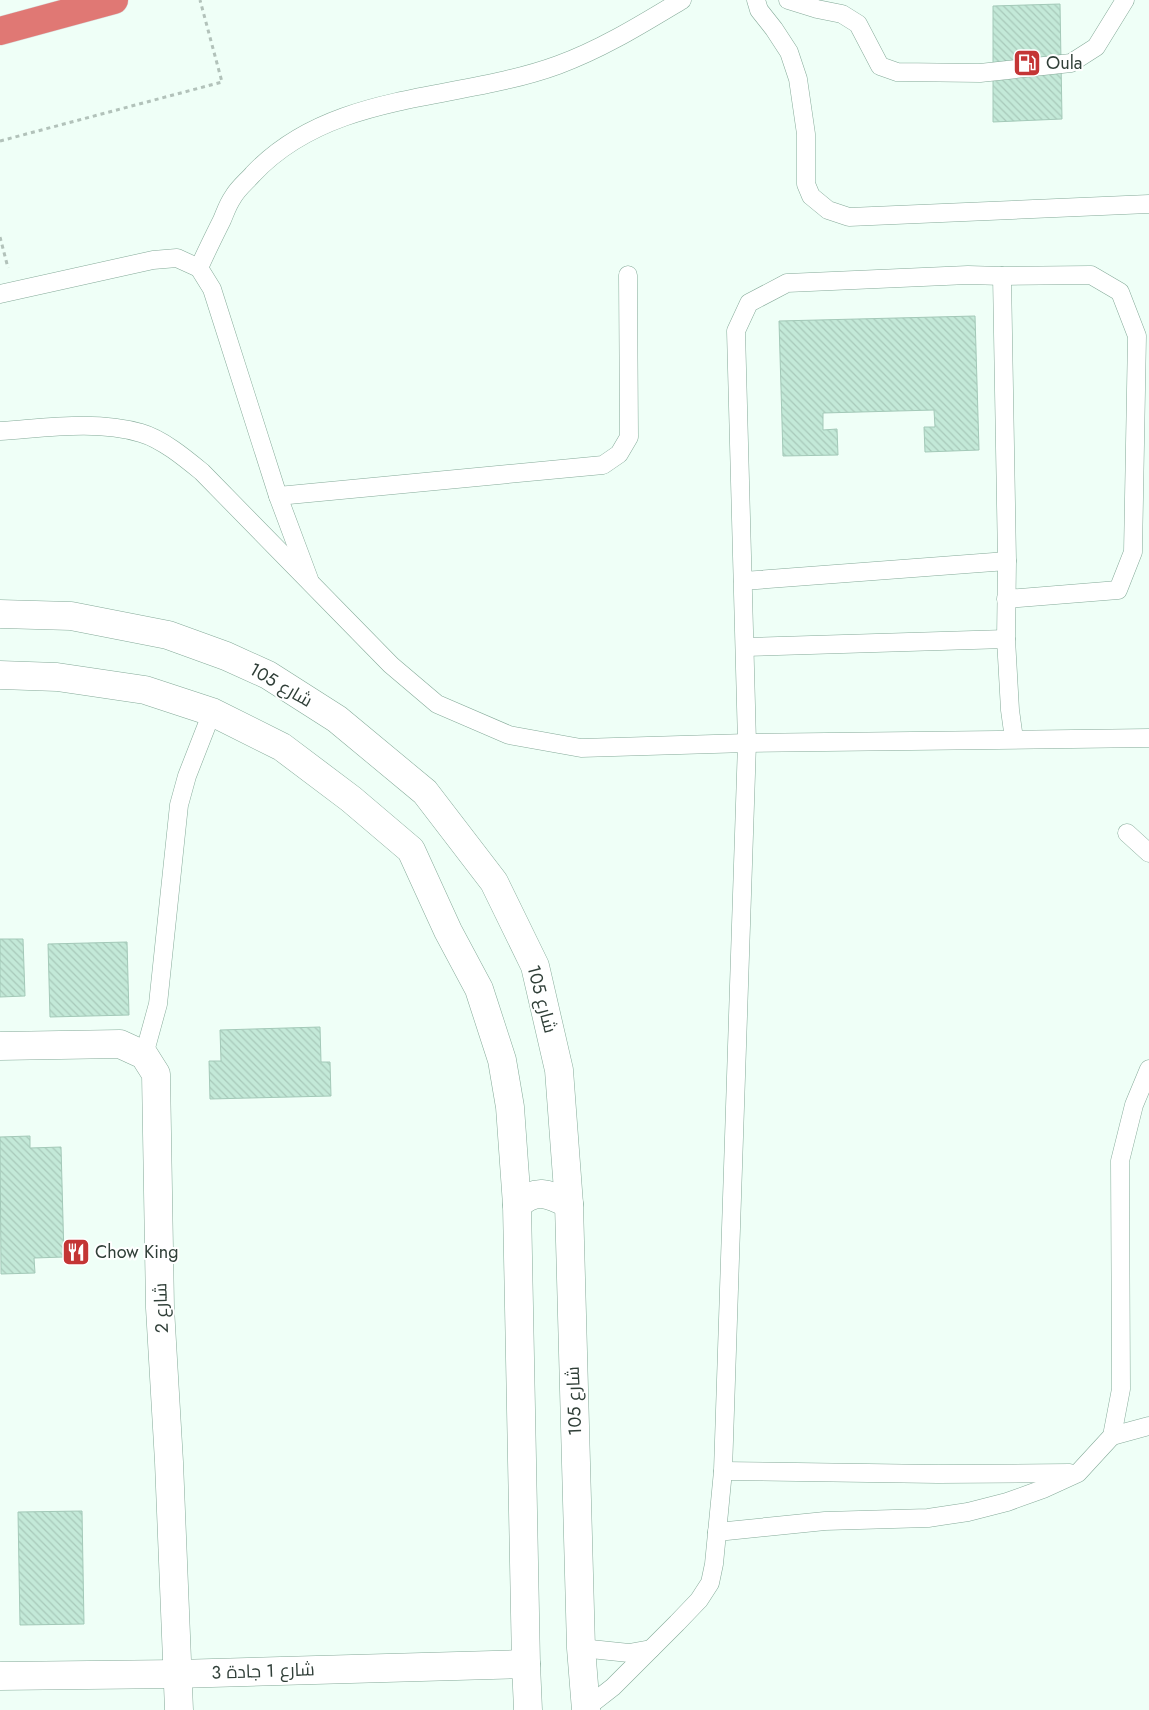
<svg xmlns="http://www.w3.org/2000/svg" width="1149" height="1710" font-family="Jost,Cairo,sans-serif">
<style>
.building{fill:url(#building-back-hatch);stroke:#a3c9b8}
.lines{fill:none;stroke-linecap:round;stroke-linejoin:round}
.service-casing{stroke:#85aa99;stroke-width:19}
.minor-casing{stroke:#85aa99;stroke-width:29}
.tertiary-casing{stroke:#85aa99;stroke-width:29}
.trunk-casing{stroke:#dadcdb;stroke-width:29}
.path{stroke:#b2c2ba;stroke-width:3;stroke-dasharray:4 4;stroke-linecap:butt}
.service{stroke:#fff;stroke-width:18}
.minor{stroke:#fff;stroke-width:28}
.tertiary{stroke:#fff;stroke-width:28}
.trunk{stroke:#e07874;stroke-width:28}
.labels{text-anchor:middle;stroke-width:4;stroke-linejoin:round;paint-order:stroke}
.poi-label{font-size:18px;fill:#303f38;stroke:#fff;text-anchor:start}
.street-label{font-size:18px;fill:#303f38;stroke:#fff}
</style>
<defs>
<pattern id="building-back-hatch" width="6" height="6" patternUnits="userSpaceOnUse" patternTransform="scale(1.25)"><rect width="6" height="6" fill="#c3e9d8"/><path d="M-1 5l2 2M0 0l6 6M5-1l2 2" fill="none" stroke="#a8c9ba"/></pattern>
</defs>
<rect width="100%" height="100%" fill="#effff7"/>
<!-- building -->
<g class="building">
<path d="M 1060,4 L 1062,119 L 993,122 L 993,6 Z"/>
<path d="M 975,316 L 979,450 L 925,452 L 924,427 L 935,427 L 934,410 L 823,413 L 823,430 L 837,429 L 838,455 L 783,456 L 779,321 Z"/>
<path d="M 0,939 L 23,939 L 25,996 L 0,997 Z"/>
<path d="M 127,942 L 129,1015 L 50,1017 L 48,944 Z"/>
<path d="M 320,1027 L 321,1062 L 330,1062 L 331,1096 L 210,1099 L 209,1061 L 221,1061 L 220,1030 Z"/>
<path d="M 30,1136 L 30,1148 L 61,1147 L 64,1257 L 34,1258 L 35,1273 L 1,1274 L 0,1137 Z"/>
<path d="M 82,1511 L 84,1624 L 20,1625 L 18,1512 Z"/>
</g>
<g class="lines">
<!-- service casing -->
<g class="service-casing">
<g id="service">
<path d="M 756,0 L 759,10 L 774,29 L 789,52 L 798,79 L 806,134 L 806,184 L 811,196 L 828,210 L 849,217 L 1149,204"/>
<path d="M 788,0 L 817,9 L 842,14 L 858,24 L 880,66 L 897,72 L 980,73 L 1071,63 L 1096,47 L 1125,0"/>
<path d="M 199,268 C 206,252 214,236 222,220 C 225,213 228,204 233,197 C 238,188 247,181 253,174 C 332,90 457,102 558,65 C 602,49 642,24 682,0"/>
<path d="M 1002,276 L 1007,561 L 1006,639 L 1010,710 L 1014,739"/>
<path d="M 0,294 L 153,260 L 177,258 L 199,268 L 212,289 L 278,496 L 309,579"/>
<path d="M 0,431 C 46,428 96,420 141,433 C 162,439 185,458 202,472 L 391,665 L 437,704 L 509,735 L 581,748 L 747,743 L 1149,738"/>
<path d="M 278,496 L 603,465 L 619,454 L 629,437 L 628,275"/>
<path d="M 743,581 L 1007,561"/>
<path d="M 745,647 L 1006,639"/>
<path d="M 1127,833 L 1149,853"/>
<path d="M 144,1055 L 158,1004 L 179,805 L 187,776 L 212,712"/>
<path d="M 1112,1436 L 1149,1426"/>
<path d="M 723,1471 L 938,1474 L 1070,1473"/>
<path d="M 717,1532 L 825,1521 L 928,1518 L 968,1512 L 1007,1502 L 1043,1489 L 1078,1473 L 1112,1436 L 1121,1389 L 1120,1161 L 1134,1105 L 1149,1069"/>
<path d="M 581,1648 L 629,1653 L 651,1649"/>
<path d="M 586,1708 L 613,1687 L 677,1623 L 699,1600 L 710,1583 L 714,1564 L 723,1471 L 747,743 L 736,331 L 749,303 L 787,283 L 968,275 L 1002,276 L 1091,275 L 1120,292 L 1137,336 L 1133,552 L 1118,590 L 1006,599"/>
</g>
</g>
<!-- minor casing -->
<g class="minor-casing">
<g id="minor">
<path d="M 0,1046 L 120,1044 L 144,1055 L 156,1074 L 160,1308 L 169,1462 L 179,1710"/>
<path d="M 0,1676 L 177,1674 L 526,1664"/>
</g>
</g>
<!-- tertiary casing -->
<g class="tertiary-casing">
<g id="tertiary">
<path d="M 0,614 L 71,616 L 168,635 L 226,656 L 268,675 L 337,719 L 425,792 L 494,882 L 535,966 L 559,1070 L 569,1204 L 581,1648 L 586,1710"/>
<path d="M 0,675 L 57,677 L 145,690 L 212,712 L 282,747 L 351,799 L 411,850 L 448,931 L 479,989 L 502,1060 L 510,1107 L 517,1205 L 526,1664 L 528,1710"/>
<path d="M 517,1205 C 536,1188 547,1193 569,1204"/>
</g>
</g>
<!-- trunk casing -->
<g class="trunk-casing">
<path id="trunk" d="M 0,31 L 114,0"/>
</g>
<!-- path -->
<g class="path">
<path d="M 0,141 L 222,82 L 200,0"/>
<path d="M 0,237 L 8,268"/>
</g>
<!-- service -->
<use href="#service" class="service"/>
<!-- minor -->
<use href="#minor" class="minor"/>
<!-- tertiary -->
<use href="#tertiary" class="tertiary"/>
<!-- trunk -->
<use href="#trunk" class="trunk"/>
</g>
<!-- icons -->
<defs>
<g id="fuel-square" transform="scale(1.4375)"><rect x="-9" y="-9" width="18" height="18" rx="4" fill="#c43535" stroke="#fff"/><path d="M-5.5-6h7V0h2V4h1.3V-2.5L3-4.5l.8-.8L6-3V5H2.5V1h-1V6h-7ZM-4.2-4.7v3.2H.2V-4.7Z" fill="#fff"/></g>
<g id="restaurant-square" transform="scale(1.4375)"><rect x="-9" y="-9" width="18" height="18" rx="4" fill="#c43535" stroke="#fff"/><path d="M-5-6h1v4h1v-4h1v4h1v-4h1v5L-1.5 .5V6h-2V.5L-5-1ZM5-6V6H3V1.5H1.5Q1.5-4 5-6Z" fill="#fff"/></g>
</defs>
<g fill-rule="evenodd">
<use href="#fuel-square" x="1027" y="63"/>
<use href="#restaurant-square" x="76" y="1252"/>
</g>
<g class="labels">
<!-- poi labels -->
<g class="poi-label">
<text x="1046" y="69">Oula</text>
<text x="95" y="1258">Chow King</text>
</g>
<!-- street labels -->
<g class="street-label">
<text transform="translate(281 685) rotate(30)" y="6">شارع 105</text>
<text transform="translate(542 999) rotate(75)" y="6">شارع 105</text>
<text transform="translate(161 1308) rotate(-92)" y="6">شارع 2</text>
<text transform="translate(574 1401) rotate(-92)" y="6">شارع 105</text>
<text transform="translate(263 1671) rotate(-2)" y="6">شارع 1 جادة 3</text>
</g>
</g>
</svg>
